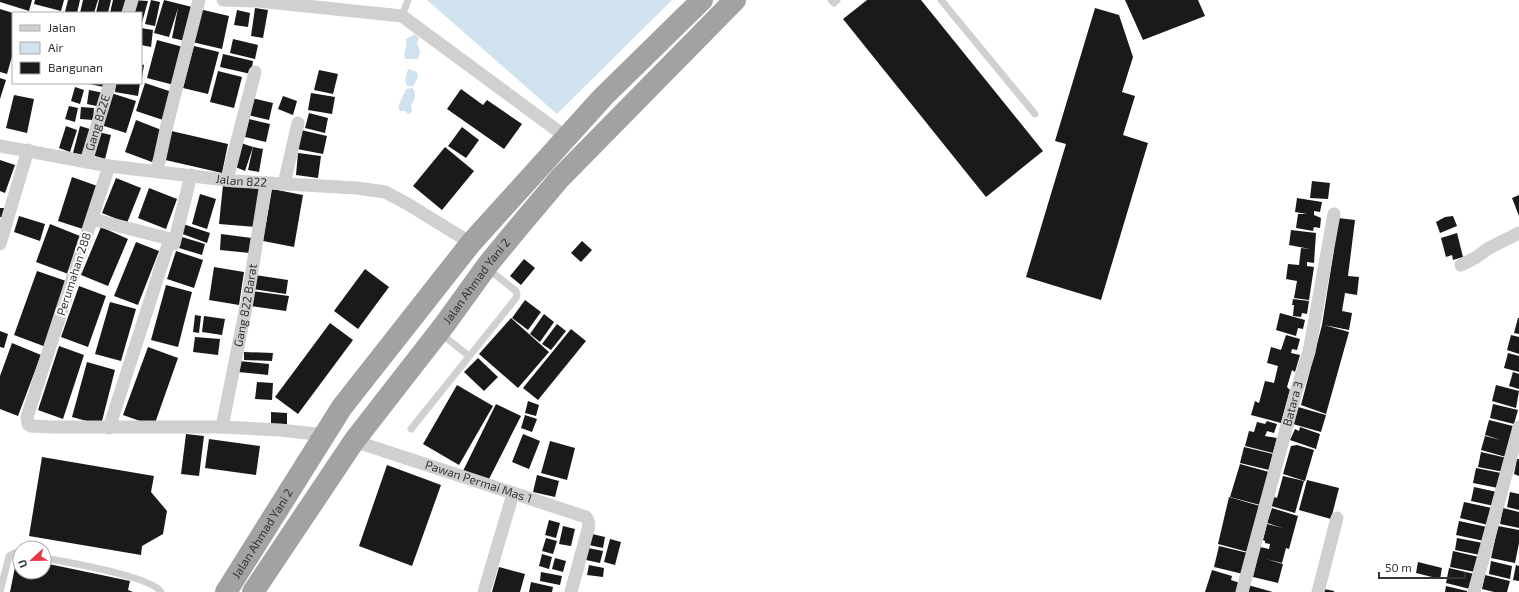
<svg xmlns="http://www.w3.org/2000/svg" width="1519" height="592" font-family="'Exo 2',sans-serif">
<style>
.water{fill:#cfe2ee}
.building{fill:#1a1a1a}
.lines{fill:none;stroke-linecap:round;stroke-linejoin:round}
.service{stroke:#d0d0d0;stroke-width:7}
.minor{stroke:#d0d0d0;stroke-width:13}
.trunk{stroke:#a2a2a2;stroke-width:22}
.labels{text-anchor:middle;stroke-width:4;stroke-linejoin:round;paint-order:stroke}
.street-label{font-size:12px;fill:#333;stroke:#fff}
</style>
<rect width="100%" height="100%" fill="#fff"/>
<!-- water -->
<g class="water">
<path d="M 427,0 L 672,0 L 557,114 Z"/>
<path d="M 415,34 L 419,38 L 417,43 L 420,51 L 418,59 L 405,59 C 403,51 408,46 406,39 Z"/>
<path d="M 408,69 L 417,72 L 418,77 L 413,86 L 407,86 L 405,81 Z"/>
<path d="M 413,88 C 416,95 416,99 411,105 L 412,112 L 408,114 L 405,111 L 400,111 L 398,107 L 406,89 Z"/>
</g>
<!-- building -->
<g class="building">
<path d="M 0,0 L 32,0 L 29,11 L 0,2 Z"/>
<path d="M 35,0 L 64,0 L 61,11 L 34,4 Z"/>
<path d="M 68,0 L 80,0 L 77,13 L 65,12 Z"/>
<path d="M 83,0 L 98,0 L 94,13 L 80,13 Z"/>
<path d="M 99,0 L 111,0 L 108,13 L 96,13 Z"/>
<path d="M 113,0 L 129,0 L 126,13 L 110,13 Z"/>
<path d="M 133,0 L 148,1 L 141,26 L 141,13 L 129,13 Z"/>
<path d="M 151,0 L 160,2 L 155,26 L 145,24 Z"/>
<path d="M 164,0 L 192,7 L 185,41 L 172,38 L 178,8 L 169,37 L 154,33 Z"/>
<path d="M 867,0 L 921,0 L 1043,151 L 986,197 L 843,19 Z"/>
<path d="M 1125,0 L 1198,0 L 1205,16 L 1143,40 Z"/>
<path d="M 255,8 L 268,10 L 263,38 L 251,36 Z"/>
<path d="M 1095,8 L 1119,15 L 1133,57 L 1122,92 L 1135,96 L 1123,135 L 1148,143 L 1101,300 L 1026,277 L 1066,144 L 1055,141 Z"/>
<path d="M 0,9 L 13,13 L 13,53 L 7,74 L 0,72 Z"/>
<path d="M 199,9 L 229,16 L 222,49 L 192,42 Z"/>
<path d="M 237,10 L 250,13 L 248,27 L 234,25 Z"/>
<path d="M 141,28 L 153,30 L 151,47 L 141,45 Z"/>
<path d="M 233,39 L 258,45 L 255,59 L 230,53 Z"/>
<path d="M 157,40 L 183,47 L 174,85 L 147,78 Z"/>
<path d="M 194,46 L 219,52 L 208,94 L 183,88 Z"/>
<path d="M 223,54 L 253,61 L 251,74 L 220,67 Z"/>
<path d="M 141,64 L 144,65 L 142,78 L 141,78 Z"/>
<path d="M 319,70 L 338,74 L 333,94 L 314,90 Z"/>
<path d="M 218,71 L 242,77 L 234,108 L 210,102 Z"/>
<path d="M 0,78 L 6,80 L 0,99 Z"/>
<path d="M 84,83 L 105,83 L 104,87 Z"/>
<path d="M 116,83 L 140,83 L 138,96 L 115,92 Z"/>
<path d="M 145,83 L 172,92 L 163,120 L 136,111 Z"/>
<path d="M 75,87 L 84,90 L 80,104 L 71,101 Z"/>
<path d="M 461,89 L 483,105 L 487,100 L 522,124 L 504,149 L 447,109 Z"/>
<path d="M 89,90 L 104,93 L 101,107 L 87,104 Z"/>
<path d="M 111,93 L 136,101 L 126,133 L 101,125 Z"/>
<path d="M 311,93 L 335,97 L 332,114 L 308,110 Z"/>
<path d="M 14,95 L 34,99 L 27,133 L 6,128 Z"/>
<path d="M 283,96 L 297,101 L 293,115 L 278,109 Z"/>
<path d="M 252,98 L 273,103 L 269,120 L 248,115 Z"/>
<path d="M 69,106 L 78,108 L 75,122 L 65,119 Z"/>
<path d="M 81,107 L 94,108 L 93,120 L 80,119 Z"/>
<path d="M 309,113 L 328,118 L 325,133 L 305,128 Z"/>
<path d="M 249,119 L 270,124 L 266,142 L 245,137 Z"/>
<path d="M 136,120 L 164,131 L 152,162 L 125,152 Z"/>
<path d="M 66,126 L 77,130 L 70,152 L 59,148 Z"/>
<path d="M 80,126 L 93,130 L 86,156 L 73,153 Z"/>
<path d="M 462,127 L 479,140 L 466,158 L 448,146 Z"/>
<path d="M 167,130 L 228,144 L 222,173 L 161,159 Z"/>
<path d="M 301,130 L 327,136 L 323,154 L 297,149 Z"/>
<path d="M 98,132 L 111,135 L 105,159 L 92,155 Z"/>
<path d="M 241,143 L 253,147 L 245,171 L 233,166 Z"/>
<path d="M 253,147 L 263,149 L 259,172 L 248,170 Z"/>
<path d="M 445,147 L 474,171 L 442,210 L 413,186 Z"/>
<path d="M 298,153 L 321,156 L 318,178 L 296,175 Z"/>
<path d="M 0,160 L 15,165 L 5,193 L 0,191 Z"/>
<path d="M 72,177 L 100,187 L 86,230 L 58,221 Z"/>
<path d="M 116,178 L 141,188 L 127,223 L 102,213 Z"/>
<path d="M 1312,181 L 1330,183 L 1328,199 L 1310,198 Z"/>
<path d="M 223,185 L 260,189 L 256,227 L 219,224 Z"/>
<path d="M 149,188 L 177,199 L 166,229 L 138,218 Z"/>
<path d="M 272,189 L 303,195 L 294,247 L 263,241 Z"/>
<path d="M 200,194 L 216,199 L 207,229 L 192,224 Z"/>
<path d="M 1519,195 L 1519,216 L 1512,198 Z"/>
<path d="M 1297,198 L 1322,202 L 1320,212 L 1314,211 L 1314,215 L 1321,218 L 1320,228 L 1314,227 L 1313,231 L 1296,228 L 1298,214 L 1307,214 L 1295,212 Z"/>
<path d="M 0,208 L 6,208 L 4,218 L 0,217 Z"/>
<path d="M 19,216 L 45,224 L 40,241 L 14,232 Z"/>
<path d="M 1453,216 L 1457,226 L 1440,233 L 1436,222 L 1445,217 Z"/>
<path d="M 1338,218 L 1355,220 L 1348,276 L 1359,277 L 1357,295 L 1345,293 L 1342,311 L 1352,313 L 1349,330 L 1324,325 L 1349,332 L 1326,414 L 1301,405 L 1322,325 L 1333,256 Z"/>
<path d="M 180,223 L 210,233 L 207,243 L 177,232 Z"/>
<path d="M 50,224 L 85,238 L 71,275 L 36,262 Z"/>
<path d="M 101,227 L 128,239 L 108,286 L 81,275 Z"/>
<path d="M 1291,230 L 1316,233 L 1314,263 L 1307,262 L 1307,266 L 1314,267 L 1309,300 L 1294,298 L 1297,281 L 1286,279 L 1288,264 L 1299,265 L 1301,248 L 1310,249 L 1289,245 Z"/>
<path d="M 1457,233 L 1463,257 L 1453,260 L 1452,255 L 1446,257 L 1441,238 Z"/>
<path d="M 221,234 L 252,238 L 250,253 L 220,250 Z"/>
<path d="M 182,237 L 205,244 L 202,255 L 179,248 Z"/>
<path d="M 582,241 L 592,250 L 581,262 L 571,253 Z"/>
<path d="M 136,242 L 159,251 L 138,305 L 114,296 Z"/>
<path d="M 176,251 L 203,260 L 194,288 L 167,279 Z"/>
<path d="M 524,259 L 535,268 L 521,285 L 510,276 Z"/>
<path d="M 214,267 L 244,272 L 239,305 L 209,300 Z"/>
<path d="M 365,269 L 389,287 L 358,329 L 334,311 Z"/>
<path d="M 37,271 L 69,282 L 46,347 L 14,335 Z"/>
<path d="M 255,275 L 288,280 L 286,294 L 253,289 Z"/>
<path d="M 166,285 L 192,292 L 178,347 L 151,340 Z"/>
<path d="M 79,286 L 106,296 L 88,347 L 61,337 Z"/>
<path d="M 252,291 L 289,296 L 286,311 L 250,306 Z"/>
<path d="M 1293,299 L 1309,301 L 1307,314 L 1302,313 L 1301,317 L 1293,316 L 1294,305 L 1292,305 Z"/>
<path d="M 525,300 L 541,312 L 528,330 L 512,318 Z"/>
<path d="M 110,302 L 136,309 L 121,361 L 95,354 Z"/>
<path d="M 1280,313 L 1305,320 L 1303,329 L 1298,328 L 1296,336 L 1276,330 Z"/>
<path d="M 544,314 L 554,322 L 540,342 L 530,334 Z"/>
<path d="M 195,315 L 201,316 L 199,333 L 193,332 Z"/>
<path d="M 204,316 L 225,319 L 222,335 L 202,332 Z"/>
<path d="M 511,318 L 549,352 L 518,388 L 479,354 Z"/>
<path d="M 1518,318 L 1519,318 L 1519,334 L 1514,333 Z"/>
<path d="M 330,323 L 353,340 L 298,414 L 275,397 Z"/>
<path d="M 557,324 L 566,331 L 551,350 L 542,344 Z"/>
<path d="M 571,329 L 586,341 L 538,400 L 523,388 Z"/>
<path d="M 0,331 L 8,334 L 4,348 L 0,347 Z"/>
<path d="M 1286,335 L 1300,339 L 1297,350 L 1292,349 L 1291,353 L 1300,355 L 1295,372 L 1292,370 L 1287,387 L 1290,390 L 1281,423 L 1251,415 L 1255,401 L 1259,403 L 1265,381 L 1274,383 L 1278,366 L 1267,363 L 1271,347 L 1281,350 Z"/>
<path d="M 1511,335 L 1519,337 L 1519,354 L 1507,350 Z"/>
<path d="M 195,337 L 220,339 L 218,355 L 193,352 Z"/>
<path d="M 12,343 L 41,355 L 18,416 L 0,409 L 0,376 Z"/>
<path d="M 59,346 L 84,355 L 63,419 L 38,410 Z"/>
<path d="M 148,347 L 178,358 L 154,426 L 123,415 Z"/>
<path d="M 244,352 L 273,353 L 272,361 L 244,360 Z"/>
<path d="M 1508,353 L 1519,356 L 1519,372 L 1504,368 Z"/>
<path d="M 478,358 L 498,377 L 484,391 L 464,372 Z"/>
<path d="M 239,361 L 269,364 L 268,375 L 238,372 Z"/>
<path d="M 87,362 L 115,370 L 101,425 L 72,417 Z"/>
<path d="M 1513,372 L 1519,374 L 1519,389 L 1509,386 Z"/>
<path d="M 257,382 L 273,383 L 272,400 L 255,399 Z"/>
<path d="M 457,385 L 493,406 L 459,465 L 423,444 Z"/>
<path d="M 1496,385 L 1519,391 L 1516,408 L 1492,401 Z"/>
<path d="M 528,401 L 539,405 L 536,416 L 525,413 Z"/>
<path d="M 496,404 L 521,416 L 487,483 L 463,471 Z"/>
<path d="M 1493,404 L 1518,410 L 1514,424 L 1490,418 Z"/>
<path d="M 1298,407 L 1326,415 L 1321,432 L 1293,424 Z"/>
<path d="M 271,412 L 287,413 L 287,424 L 271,424 Z"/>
<path d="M 525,415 L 537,419 L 532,432 L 521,428 Z"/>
<path d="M 1489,420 L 1513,426 L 1506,457 L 1481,450 L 1485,436 L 1501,440 L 1485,435 Z"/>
<path d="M 1267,421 L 1277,424 L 1274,433 L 1267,431 L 1265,436 L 1277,438 L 1273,453 L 1245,446 L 1249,431 L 1254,432 L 1257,422 L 1265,424 Z"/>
<path d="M 1300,427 L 1320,434 L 1316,449 L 1290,440 L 1295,429 L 1299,431 Z"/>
<path d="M 186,434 L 204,436 L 199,476 L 181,474 Z"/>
<path d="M 523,434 L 540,441 L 529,469 L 512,462 Z"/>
<path d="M 209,439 L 260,446 L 256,475 L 205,468 Z"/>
<path d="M 550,441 L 575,448 L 567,480 L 541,473 Z"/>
<path d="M 1297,445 L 1314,450 L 1305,481 L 1283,474 L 1291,446 Z"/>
<path d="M 1244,447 L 1273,454 L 1269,470 L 1240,463 Z"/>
<path d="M 1481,452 L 1507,458 L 1504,472 L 1478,467 Z"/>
<path d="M 42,457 L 154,476 L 151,492 L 167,511 L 163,534 L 142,546 L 141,555 L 29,536 Z"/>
<path d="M 1517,459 L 1519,459 L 1519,476 L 1514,474 Z"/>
<path d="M 1240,464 L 1269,472 L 1260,505 L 1230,497 Z"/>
<path d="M 387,465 L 441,485 L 412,566 L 359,546 Z"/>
<path d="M 1476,468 L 1501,473 L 1498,488 L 1473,483 Z"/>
<path d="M 537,475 L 559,481 L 555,497 L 533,492 Z"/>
<path d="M 1283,476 L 1304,481 L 1295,513 L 1271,506 L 1274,497 L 1277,498 Z"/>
<path d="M 1307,480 L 1339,488 L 1331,519 L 1299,510 Z"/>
<path d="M 1474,487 L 1497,492 L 1494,506 L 1471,501 Z"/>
<path d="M 1510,492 L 1519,494 L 1519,510 L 1507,507 Z"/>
<path d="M 1229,497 L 1260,506 L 1248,552 L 1218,544 Z"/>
<path d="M 1464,502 L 1492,508 L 1488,525 L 1460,518 Z"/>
<path d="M 1272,508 L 1298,516 L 1289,549 L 1286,548 L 1282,563 L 1266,559 L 1283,564 L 1278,583 L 1253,577 L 1260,547 L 1269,549 L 1270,544 L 1265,543 L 1265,541 L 1263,540 L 1267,524 L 1283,528 L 1267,523 Z"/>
<path d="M 1503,508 L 1519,512 L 1519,528 L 1500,524 Z"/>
<path d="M 549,520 L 560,523 L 556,538 L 545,535 Z"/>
<path d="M 1459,521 L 1487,527 L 1484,541 L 1456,535 Z"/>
<path d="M 563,526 L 575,529 L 571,546 L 559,544 Z"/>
<path d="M 1498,526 L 1519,530 L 1519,543 L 1515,563 L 1491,558 Z"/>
<path d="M 592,534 L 605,537 L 603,548 L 589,545 Z"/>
<path d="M 546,538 L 557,541 L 553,554 L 542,551 Z"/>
<path d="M 1457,538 L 1483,543 L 1480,555 L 1455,550 Z"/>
<path d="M 610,539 L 621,542 L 615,565 L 604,562 Z"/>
<path d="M 1219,546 L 1248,553 L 1243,574 L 1214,567 Z"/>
<path d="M 588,548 L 603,551 L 600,563 L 586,560 Z"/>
<path d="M 1453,551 L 1479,557 L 1475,572 L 1450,567 Z"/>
<path d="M 542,554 L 552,557 L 549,569 L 539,566 Z"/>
<path d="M 17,557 L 20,557 L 20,572 L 44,572 L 44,563 L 130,581 L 128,590 L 133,592 L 10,592 Z"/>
<path d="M 555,558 L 566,561 L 563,572 L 552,569 Z"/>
<path d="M 1491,561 L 1512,566 L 1510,579 L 1489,574 Z"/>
<path d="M 1418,562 L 1442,568 L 1440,579 L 1416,573 Z"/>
<path d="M 589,565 L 604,568 L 603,577 L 587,575 Z"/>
<path d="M 1516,565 L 1519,566 L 1519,581 L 1513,580 Z"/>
<path d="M 499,567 L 525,574 L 520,592 L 492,592 Z"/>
<path d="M 1449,568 L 1474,574 L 1470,589 L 1446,583 Z"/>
<path d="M 1212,570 L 1232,576 L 1231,580 L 1240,583 L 1237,592 L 1205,592 Z"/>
<path d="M 541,572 L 562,576 L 560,585 L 540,581 Z"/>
<path d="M 1485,575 L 1510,581 L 1507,592 L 1494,592 L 1482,589 Z"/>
<path d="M 531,582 L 553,587 L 552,592 L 529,592 Z"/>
<path d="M 1248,585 L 1273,592 L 1246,592 Z"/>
<path d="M 1446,586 L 1467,591 L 1467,592 L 1445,592 Z"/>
<path d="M 1324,589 L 1334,591 L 1334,592 L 1324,592 Z"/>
</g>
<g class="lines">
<!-- service -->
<g class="service">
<path d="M 831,0 L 834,3 L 837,0"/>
<path d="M 941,0 L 1035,114"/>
<path d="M 402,16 L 408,0"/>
<path d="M 440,333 L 469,356"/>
<path d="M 411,429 L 516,298 L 517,294 L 516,291 L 488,269"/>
<path d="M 44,558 C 66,562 151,576 161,592"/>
<path d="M 0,592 L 9,556 L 15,553 L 20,553"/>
</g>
<!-- minor -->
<g class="minor">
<path d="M 223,0 L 258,1 L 402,16 L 566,137"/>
<path d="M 128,13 L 132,0"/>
<path id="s1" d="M 0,146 L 109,166 L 234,181 L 357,188 L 385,192 L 406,203 L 471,243"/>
<path id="s2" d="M 86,162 L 110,83"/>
<path d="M 109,166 L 27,417 L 28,424 L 31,426 L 53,427 L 222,427 L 280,430 L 325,435"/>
<path d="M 157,171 L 167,125 L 199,0"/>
<path d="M 227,180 L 255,72"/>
<path d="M 284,184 L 298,123"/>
<path d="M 92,219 L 170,239 L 109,428"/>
<path d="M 0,244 L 28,150"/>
<path d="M 174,244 L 191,175"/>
<path d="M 1461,265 L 1475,258 L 1489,248 L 1519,233"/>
<path id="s3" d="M 222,427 L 247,302 L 266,183"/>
<path id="s4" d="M 354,441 L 586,517 C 590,523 589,527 587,533 L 571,592"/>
<path d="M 484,592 L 513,494"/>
<path id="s5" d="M 1242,592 L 1296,392 L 1309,352 L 1334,214"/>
<path d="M 1318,592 L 1337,518"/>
<path d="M 1474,592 L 1519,427"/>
</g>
<!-- trunk -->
<g class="trunk">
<path id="s6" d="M 226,592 L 342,407 L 471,243 L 603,97 L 702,0"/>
<path id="s7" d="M 253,592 L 354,441 L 445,324 L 489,263 L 522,223 L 560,178 L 735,0"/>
</g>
</g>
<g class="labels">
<!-- street labels -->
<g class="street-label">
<text dy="4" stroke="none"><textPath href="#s2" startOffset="41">Gang 822E</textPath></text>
<text dy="4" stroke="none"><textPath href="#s1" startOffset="244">Jalan 822</textPath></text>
<text transform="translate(74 274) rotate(-72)" y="4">Perumahan 288</text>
<text dy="4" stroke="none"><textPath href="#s7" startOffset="383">Jalan Ahmad Yani 2</textPath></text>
<text dy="4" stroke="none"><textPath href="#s3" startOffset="124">Gang 822 Barat</textPath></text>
<text dy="4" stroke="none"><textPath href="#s5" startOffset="195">Batara 3</textPath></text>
<text dy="4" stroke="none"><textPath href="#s4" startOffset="131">Pawan Permai Mas 1</textPath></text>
<text dy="4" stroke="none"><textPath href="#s6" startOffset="69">Jalan Ahmad Yani 2</textPath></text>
</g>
</g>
<!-- legend -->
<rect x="12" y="12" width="130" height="72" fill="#ffffff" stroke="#adadad"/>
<rect x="20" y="25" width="20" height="6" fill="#d0d0d0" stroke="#adadad"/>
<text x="48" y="32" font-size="12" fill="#333333">Jalan</text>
<rect x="20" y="42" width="20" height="12" fill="#cfe2ee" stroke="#adadad"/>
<text x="48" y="52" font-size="12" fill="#333333">Air</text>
<rect x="20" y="62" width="20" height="12" fill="#1a1a1a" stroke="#adadad"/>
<text x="48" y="72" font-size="12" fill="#333333">Bangunan</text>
<!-- north arrow -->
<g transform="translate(32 560) rotate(248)"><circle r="19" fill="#ffffff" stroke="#adadad"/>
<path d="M0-3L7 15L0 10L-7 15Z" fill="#e63946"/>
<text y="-6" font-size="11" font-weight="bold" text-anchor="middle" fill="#333333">U</text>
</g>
<!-- scale -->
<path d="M1379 572v6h86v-6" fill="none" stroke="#333333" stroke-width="2"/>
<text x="1385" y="572" font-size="12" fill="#333333" stroke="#ffffff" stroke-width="3" paint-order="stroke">50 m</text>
</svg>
